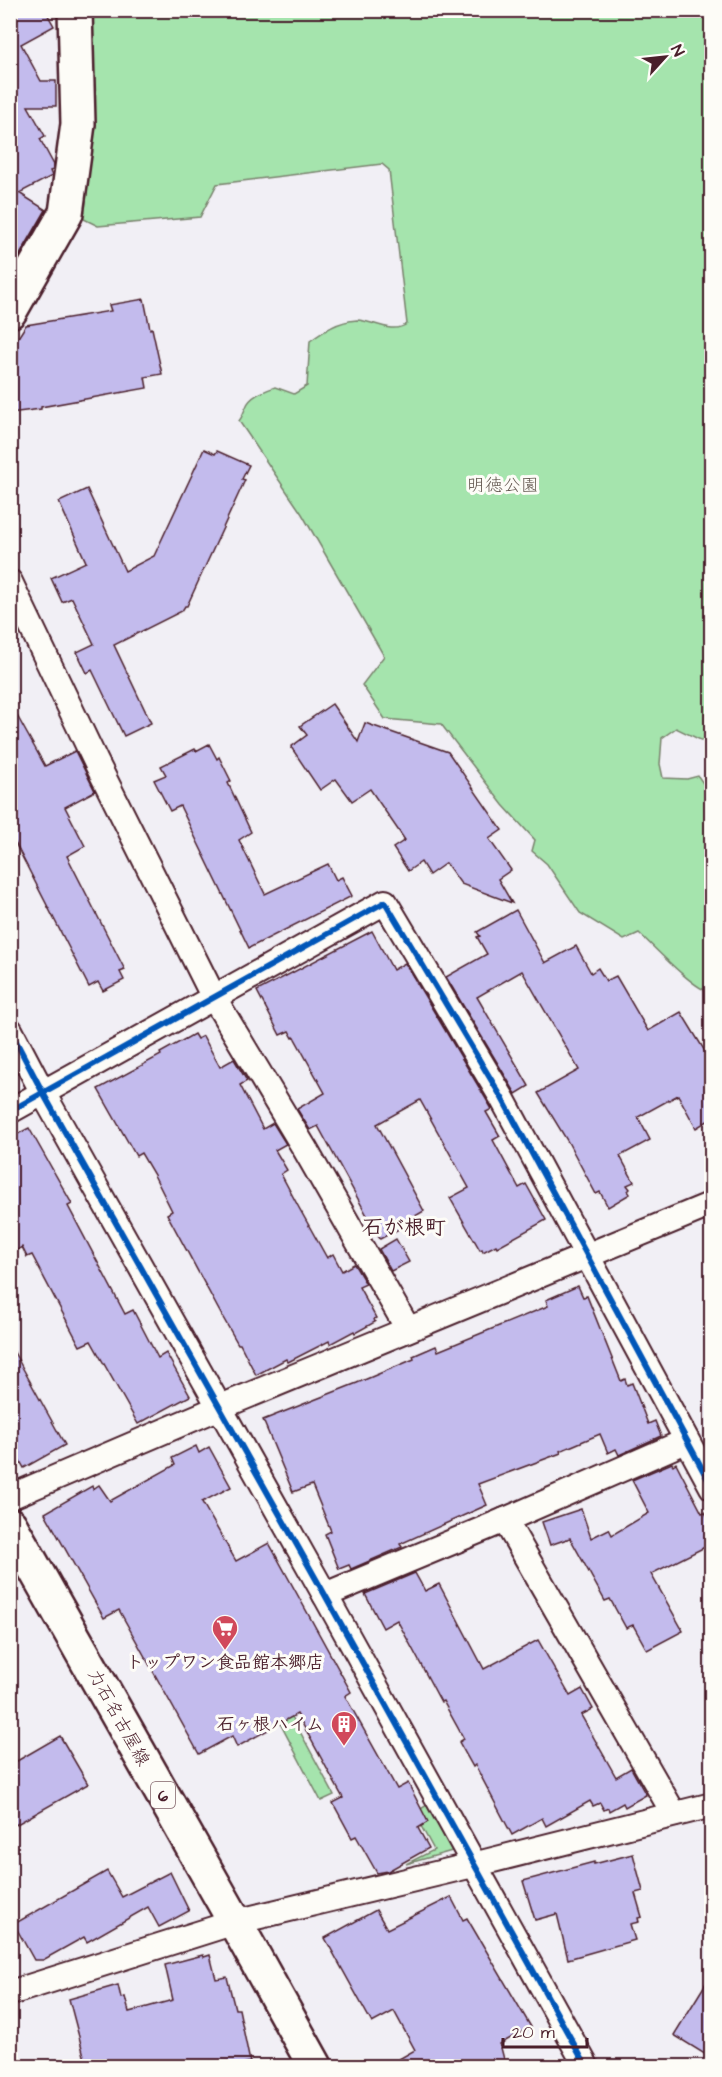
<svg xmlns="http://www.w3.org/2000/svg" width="722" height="2077" font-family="'Architects Daughter','Klee One',sans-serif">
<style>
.green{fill:#a5e4ad;stroke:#78826c;stroke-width:1.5}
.building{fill:#c3bbed;stroke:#4a1f2b;stroke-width:1.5}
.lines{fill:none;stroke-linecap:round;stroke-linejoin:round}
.street-casing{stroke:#4a1f2b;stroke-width:28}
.secondary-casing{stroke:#4a1f2b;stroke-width:38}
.primary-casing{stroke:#4a1f2b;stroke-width:38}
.street{stroke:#fdfcf7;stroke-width:24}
.secondary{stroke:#fdfcf7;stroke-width:33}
.primary{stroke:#fdfcf7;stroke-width:33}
.cycleway-casing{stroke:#fdfcf7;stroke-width:10}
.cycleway{stroke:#0057b8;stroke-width:6}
.labels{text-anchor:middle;stroke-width:6;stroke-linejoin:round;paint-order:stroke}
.shield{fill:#fdfcf7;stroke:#806168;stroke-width:1.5}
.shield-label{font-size:16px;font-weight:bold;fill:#4a1f2b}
.park-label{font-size:18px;fill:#655a52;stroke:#fdfcf7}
.poi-label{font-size:18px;font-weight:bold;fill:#4a1f2b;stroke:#fdfcf7}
.street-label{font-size:18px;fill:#4a1f2b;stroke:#fdfcf7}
.quarter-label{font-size:21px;font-weight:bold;fill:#4a1f2b;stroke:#fdfcf7}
</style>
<rect width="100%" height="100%" fill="#f1eff5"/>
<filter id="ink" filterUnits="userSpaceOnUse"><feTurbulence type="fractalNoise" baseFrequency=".0167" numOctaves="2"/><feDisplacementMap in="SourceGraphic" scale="12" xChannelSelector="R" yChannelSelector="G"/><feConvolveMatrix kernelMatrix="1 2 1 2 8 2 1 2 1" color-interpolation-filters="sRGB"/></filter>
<g filter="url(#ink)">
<!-- green -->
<g class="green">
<path d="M 92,11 L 711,11 L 711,745 L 676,728 L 662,738 L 660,764 L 663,778 L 687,779 L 698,776 L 707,789 L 711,786 L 711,992 C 696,992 652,945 639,933 L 624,940 L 580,913 L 547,864 L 532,851 L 535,840 L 503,805 L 441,724 L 385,719 L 362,685 L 384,656 L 302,514 L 239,421 C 243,416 243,413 246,407 C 250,396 264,391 275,387 L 294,394 L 307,386 L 310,341 C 324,331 338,321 357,320 C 372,320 391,335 407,324 L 389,170 L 382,164 L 217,184 L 200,217 L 98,226 L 84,219 L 94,130 Z"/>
<path d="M 283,1700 L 334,1795 L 321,1801 L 271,1706 Z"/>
<path d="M 427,1805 L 452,1851 L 406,1864 L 434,1850 L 414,1813 Z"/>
</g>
<!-- building -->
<g class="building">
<path d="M 10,10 L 45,10 L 54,26 L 21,44 L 41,81 L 56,81 L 56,106 L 28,106 L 45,136 L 40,139 L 54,165 L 53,170 L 50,171 L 52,176 L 19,193 L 46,210 L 10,272 Z"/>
<path d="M 144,299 L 150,329 L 152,328 L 162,374 L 145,377 L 147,388 L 41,407 L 41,409 L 10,413 L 10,350 L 26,325 L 111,311 L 109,305 Z"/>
<path d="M 204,449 L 215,454 L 217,451 L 249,465 L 242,479 L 245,480 L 187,606 L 185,606 L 182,611 L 114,645 L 151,723 L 124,736 L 92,670 L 87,673 L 77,652 L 94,644 L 72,598 L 62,602 L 51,578 L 86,562 L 59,502 L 87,489 L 125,571 L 154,556 Z"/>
<path d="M 10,703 L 45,766 L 75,751 L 95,791 L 65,807 L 85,846 L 67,856 L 125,970 L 120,972 L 124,980 L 103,991 L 98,982 L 89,987 L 10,833 Z"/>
<path d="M 332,704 L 358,742 L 365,723 L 448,752 L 502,830 L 489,839 L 511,870 L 498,879 L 512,903 L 461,884 L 446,863 L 429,875 L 421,862 L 408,871 L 393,848 L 405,840 L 370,789 L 352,801 L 336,779 L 320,790 L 291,747 L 307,735 L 300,726 Z"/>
<path d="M 209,744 L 217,759 L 219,757 L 231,781 L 228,783 L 251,832 L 239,840 L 265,894 L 328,864 L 336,880 L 342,877 L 352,896 L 249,948 L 180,806 L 170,811 L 154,780 L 166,775 L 161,766 L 195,749 L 196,751 Z"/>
<path d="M 516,910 L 545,963 L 576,946 L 591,973 L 598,968 L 606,981 L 616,976 L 648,1031 L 681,1012 L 711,1061 L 711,1119 L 696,1128 L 678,1095 L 638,1117 L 650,1140 L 620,1156 L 634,1182 L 627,1185 L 630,1189 L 628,1191 L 630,1194 L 608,1207 L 600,1192 L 596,1194 L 568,1142 L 538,1093 L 579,1070 L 522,971 L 477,997 L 529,1086 L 516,1094 L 446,977 L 487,954 L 477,937 L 480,936 L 477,932 Z"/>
<path d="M 372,931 L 393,970 L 405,963 L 492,1109 L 486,1112 L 500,1136 L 493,1140 L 519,1188 L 526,1184 L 546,1220 L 497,1247 L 496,1245 L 483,1252 L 482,1249 L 480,1250 L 450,1198 L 469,1188 L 420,1100 L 377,1124 L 424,1211 L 398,1226 L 399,1229 L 380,1239 L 318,1126 L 310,1130 L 297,1109 L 325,1093 L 294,1037 L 293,1038 L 289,1031 L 280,1035 L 257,991 Z"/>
<path d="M 194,1034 L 197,1039 L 203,1036 L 220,1067 L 234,1059 L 247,1081 L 240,1085 L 263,1129 L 273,1123 L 286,1144 L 275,1150 L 287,1170 L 281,1174 L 298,1206 L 327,1258 L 333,1254 L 342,1271 L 354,1264 L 366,1284 L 359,1287 L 376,1318 L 374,1319 L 375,1322 L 355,1333 L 354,1331 L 330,1344 L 329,1341 L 288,1362 L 286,1359 L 256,1375 L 240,1344 L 238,1344 L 222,1316 L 167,1214 L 172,1211 L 154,1175 L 141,1153 L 136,1156 L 98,1089 L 161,1055 L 160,1053 Z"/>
<path d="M 29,1128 L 72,1204 L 68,1206 L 125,1314 L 133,1310 L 158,1358 L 166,1353 L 190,1396 L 138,1424 L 91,1341 L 80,1346 L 32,1255 L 27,1257 L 22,1247 L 10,1254 L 10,1138 Z"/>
<path d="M 396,1239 L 409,1262 L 391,1271 L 379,1249 Z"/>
<path d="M 578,1286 L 583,1297 L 587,1296 L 621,1381 L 625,1379 L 627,1385 L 632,1383 L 648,1424 L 655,1421 L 661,1436 L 619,1455 L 616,1449 L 608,1453 L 600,1434 L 560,1451 L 561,1453 L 478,1484 L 487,1505 L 400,1544 L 402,1547 L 351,1569 L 349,1565 L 339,1569 L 325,1534 L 331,1531 L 312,1485 L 293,1492 L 263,1420 L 357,1383 L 414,1359 L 413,1356 L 436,1346 L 438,1351 L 548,1306 L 546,1300 Z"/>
<path d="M 10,1345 L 65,1445 L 24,1468 L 10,1443 Z"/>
<path d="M 196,1446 L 199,1453 L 209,1447 L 231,1487 L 202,1502 L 236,1561 L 269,1543 L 351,1692 L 345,1696 L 397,1789 L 408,1783 L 428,1822 L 418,1828 L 429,1848 L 388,1871 L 377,1873 L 356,1836 L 352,1838 L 333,1803 L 343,1798 L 297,1714 L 237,1747 L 232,1736 L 199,1754 L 119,1610 L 104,1618 L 45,1513 L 92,1486 L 93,1489 L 99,1485 L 110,1501 L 175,1465 L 172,1458 Z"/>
<path d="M 672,1463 L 673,1465 L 676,1463 L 702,1513 L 705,1512 L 711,1524 L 711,1544 L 651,1574 L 683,1631 L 647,1650 L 633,1625 L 626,1628 L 610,1599 L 605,1601 L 570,1538 L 550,1545 L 542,1522 L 581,1509 L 591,1538 L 609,1529 L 612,1535 L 649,1513 L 632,1480 Z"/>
<path d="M 415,1573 L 425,1591 L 439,1584 L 484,1669 L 538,1640 L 570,1696 L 582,1689 L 593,1709 L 581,1715 L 616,1777 L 631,1768 L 646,1795 L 625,1807 L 623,1803 L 609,1811 L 608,1808 L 604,1810 L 600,1803 L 593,1806 L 590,1801 L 546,1826 L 542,1818 L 512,1835 L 475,1765 L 473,1767 L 459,1742 L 464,1739 L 443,1701 L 441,1702 L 397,1620 L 383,1628 L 365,1594 Z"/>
<path d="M 60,1736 L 88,1784 L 10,1828 L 10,1765 Z"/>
<path d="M 633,1854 L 643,1891 L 635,1893 L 642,1917 L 638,1918 L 639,1922 L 630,1924 L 635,1940 L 568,1959 L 557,1914 L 535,1920 L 523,1881 L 594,1862 L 594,1864 Z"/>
<path d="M 107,1871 L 122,1897 L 170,1872 L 189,1911 L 159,1927 L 148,1907 L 87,1942 L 84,1937 L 43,1960 L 34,1960 L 14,1924 Z"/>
<path d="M 451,1897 L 463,1920 L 467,1918 L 531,2027 L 500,2044 L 506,2067 L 385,2067 L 415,2050 L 394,2011 L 372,2023 L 325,1938 L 376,1910 L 387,1929 Z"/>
<path d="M 203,1955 L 204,1957 L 210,1955 L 216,1979 L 227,1977 L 235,2009 L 239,2009 L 250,2062 L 231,2067 L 87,2067 L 69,1999 L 118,1985 L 121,1998 L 125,1997 L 129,2012 L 173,2000 L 165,1965 Z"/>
<path d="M 711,1975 L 711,2058 L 674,2035 Z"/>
</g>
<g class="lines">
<!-- street casing -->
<g class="street-casing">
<g id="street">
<path d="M 10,582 L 96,762 L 214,998 L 305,1149 L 408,1329"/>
<path d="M 10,1030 L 43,1093 L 325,1595 L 586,2066"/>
<path d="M 10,1111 L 385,902 L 502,1098 L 712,1487"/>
<path d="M 10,1497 L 218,1408 L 712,1204"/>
<path d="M 505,1520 L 674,1814"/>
<path d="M 325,1595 L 505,1520 L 686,1441"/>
<path d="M 10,1993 L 235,1922 L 473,1865 L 712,1805"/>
</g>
</g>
<!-- secondary casing -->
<g class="secondary-casing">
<path id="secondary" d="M 10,311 L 66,213 L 78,124 L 75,10"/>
</g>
<!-- primary casing -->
<g class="primary-casing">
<path id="primary" d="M 10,1525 L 235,1922 L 315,2066"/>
</g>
<!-- street -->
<use href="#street" class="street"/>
<!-- secondary -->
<use href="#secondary" class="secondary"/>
<!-- primary -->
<use href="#primary" class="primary"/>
<!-- cycleway casing -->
<g class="cycleway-casing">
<g id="cycleway">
<path d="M 10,1030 L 43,1093 L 325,1595 L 586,2066"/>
<path d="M 10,1111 L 385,902 L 502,1098 L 712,1487"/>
</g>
</g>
<!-- cycleway -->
<use href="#cycleway" class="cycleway"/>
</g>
</g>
<!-- icons -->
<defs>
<g id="supermarket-pin" transform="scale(1.35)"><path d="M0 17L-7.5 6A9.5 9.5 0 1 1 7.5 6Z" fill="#d1495b" stroke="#fdfcf7"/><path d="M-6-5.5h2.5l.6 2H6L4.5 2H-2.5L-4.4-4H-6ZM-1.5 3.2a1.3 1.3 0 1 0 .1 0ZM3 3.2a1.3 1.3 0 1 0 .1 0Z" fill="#fff"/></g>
<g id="building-pin" transform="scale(1.35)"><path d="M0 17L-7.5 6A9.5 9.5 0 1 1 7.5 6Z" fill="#d1495b" stroke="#fdfcf7"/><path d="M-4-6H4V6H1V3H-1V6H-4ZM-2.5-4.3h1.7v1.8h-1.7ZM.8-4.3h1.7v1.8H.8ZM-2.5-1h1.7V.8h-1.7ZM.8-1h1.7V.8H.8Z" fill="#fff"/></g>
</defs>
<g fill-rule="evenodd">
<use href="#supermarket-pin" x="225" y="1628"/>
<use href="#building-pin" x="344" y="1724"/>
</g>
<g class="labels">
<!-- shield labels -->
<rect class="shield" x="151" y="1782" width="24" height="26" rx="4.5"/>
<g class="shield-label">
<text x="163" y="1801">6</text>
</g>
<!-- park labels -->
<g class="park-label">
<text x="503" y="491">明徳公園</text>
</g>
<!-- poi labels -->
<g class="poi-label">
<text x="225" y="1668">トップワン食品館本郷店</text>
<text x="324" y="1730" text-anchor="end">石ヶ根ハイム</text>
</g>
<!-- street labels -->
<g class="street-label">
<text transform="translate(119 1717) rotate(61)" y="6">力石名古屋線</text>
</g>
<!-- quarter labels -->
<g class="quarter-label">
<text x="404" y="1234">石が根町</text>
</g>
</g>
<!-- margin -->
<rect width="722" height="2077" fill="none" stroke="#fdfcf7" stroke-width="36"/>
<rect x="18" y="18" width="686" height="2041" fill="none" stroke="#4a1f2b" stroke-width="2" filter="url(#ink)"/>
<!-- north arrow -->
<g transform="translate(665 57) rotate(63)" stroke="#fdfcf7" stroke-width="4.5" paint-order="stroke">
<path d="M0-4.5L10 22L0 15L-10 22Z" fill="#4a1f2b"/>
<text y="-9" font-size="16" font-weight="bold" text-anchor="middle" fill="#4a1f2b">N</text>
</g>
<!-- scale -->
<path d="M503 2038v9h84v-9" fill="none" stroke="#4a1f2b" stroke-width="3"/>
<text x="512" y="2038" font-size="18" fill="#4a1f2b" stroke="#fdfcf7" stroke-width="4.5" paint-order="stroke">20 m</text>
</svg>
